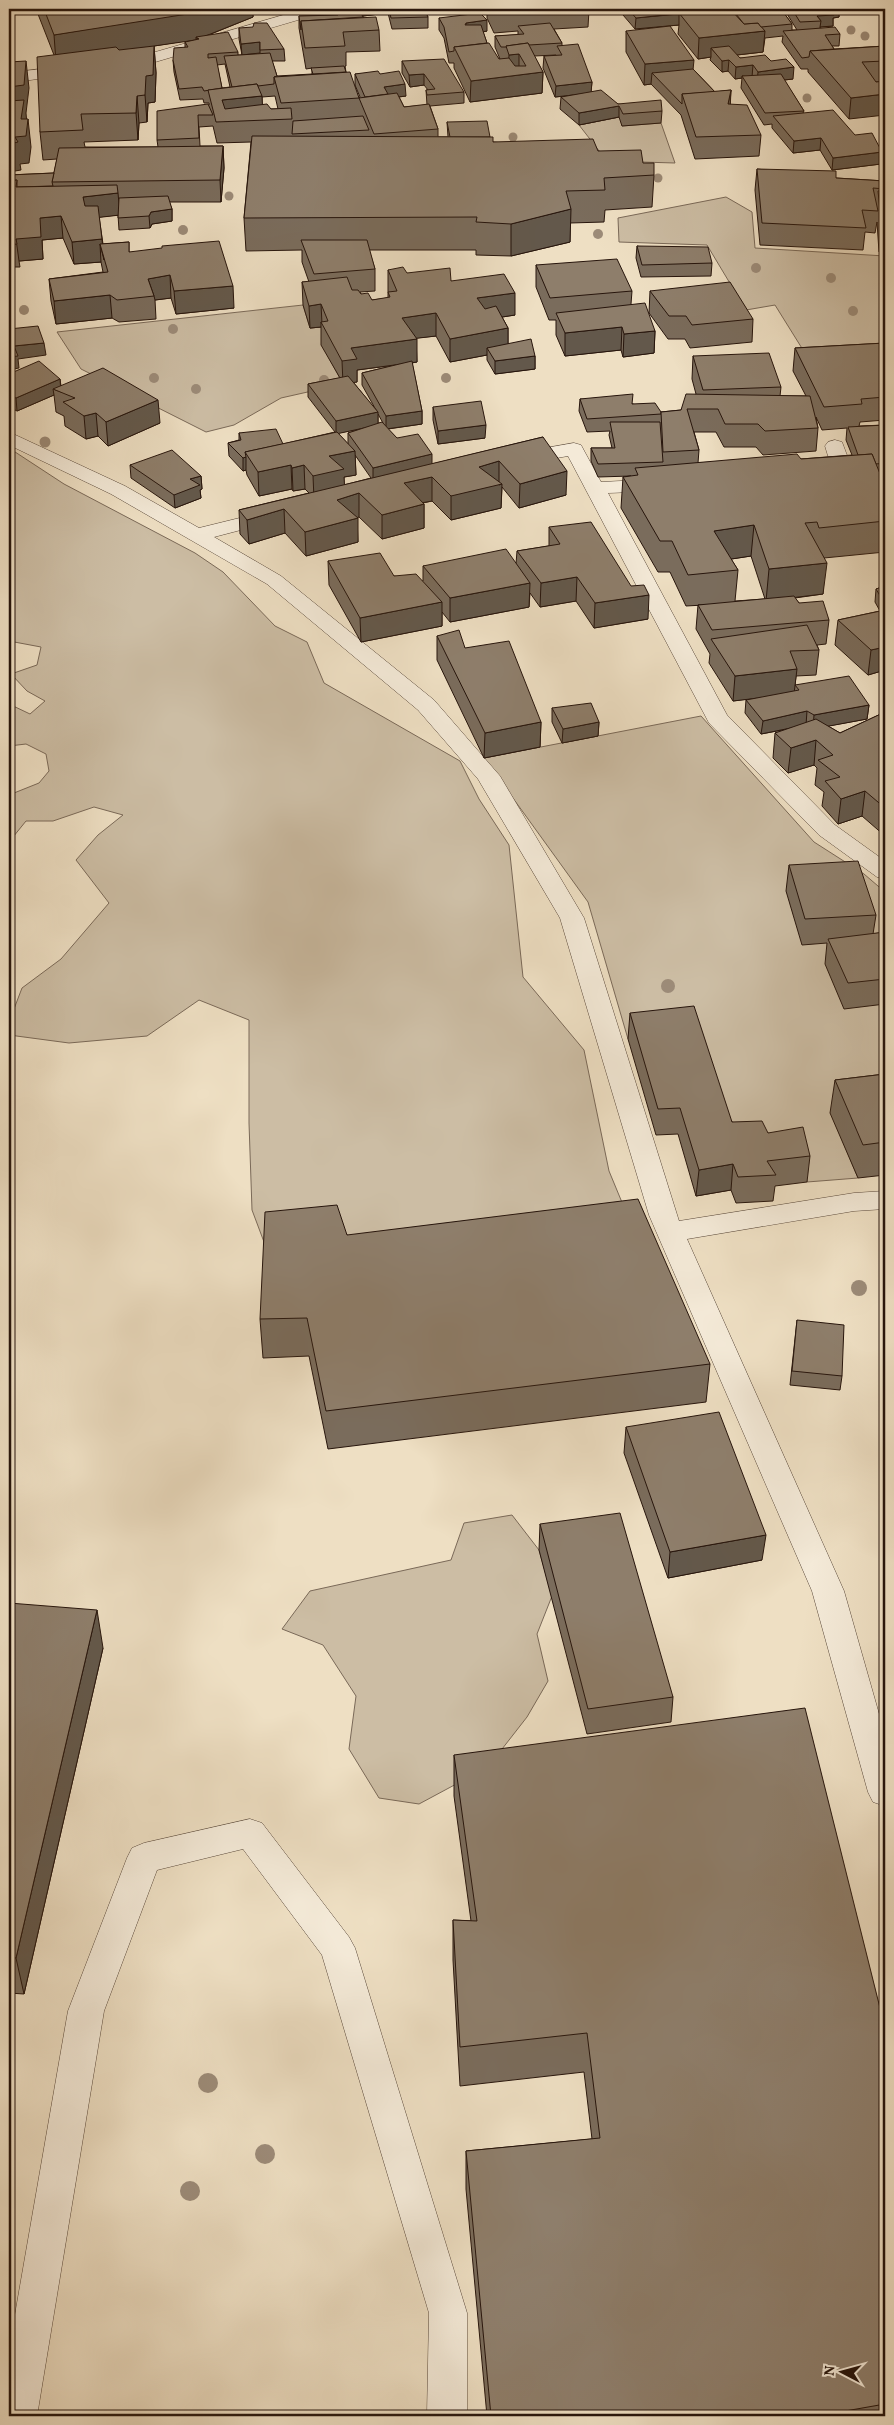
<svg xmlns="http://www.w3.org/2000/svg" width="894" height="2425" font-family="Vollkorn,serif">
<style>
.green{fill:#ccbda4;stroke:#7a6958}
.lines{fill:none;stroke-linecap:round;stroke-linejoin:round}
.street-casing{stroke:#59483a;stroke-width:1}
.street{fill:#f4ead8;fill-rule:evenodd}
.tree{fill:#9c8b78}
.wall{fill:#7a6c5c;stroke:#27150c;fill-rule:evenodd}
.shaded-wall{fill:#63584b;stroke:#27150c}
.building{fill:#8e7e6b;stroke:#27150c}
</style>
<rect width="100%" height="100%" fill="#eedfc3"/>
<filter id="stains"><feTurbulence type="fractalNoise" baseFrequency=".004" numOctaves="4"/><feColorMatrix values="0 0 0 0 .2 0 0 0 0 .09 0 0 0 0 .02 0 0 0 .5 -.17"/></filter>
<radialGradient id="worn" r=".72"><stop offset=".6" stop-color="#630" stop-opacity="0"/><stop offset="1" stop-color="#630" stop-opacity=".3"/></radialGradient>
<!-- green -->
<g class="green">
<path d="M 620,117 L 622,126 L 661,123 L 675,163 L 607,161 L 579,125 Z"/>
<path d="M 726,197 L 752,212 L 755,248 L 885,256 L 885,359 L 813,366 L 775,305 L 746,310 L 707,245 L 619,242 L 618,218 Z"/>
<path d="M 303,305 L 310,328 L 322,327 L 322,345 L 343,384 L 281,398 L 234,425 L 206,432 L 81,369 L 57,332 Z"/>
<path d="M 9,448 L 64,484 L 195,553 L 223,572 L 275,626 L 307,642 L 324,683 L 460,761 L 479,799 L 509,845 L 523,977 L 584,1050 L 609,1171 L 633,1229 L 267,1250 L 252,1210 L 249,1123 L 249,1020 L 199,1000 L 147,1036 L 69,1043 L 9,1035 L 9,1022 L 22,988 L 61,959 L 109,903 L 76,860 L 98,835 L 123,815 L 94,807 L 53,821 L 26,821 L 9,842 L 9,795 L 39,783 L 49,771 L 46,754 L 26,744 L 9,746 L 9,704 L 30,714 L 45,701 L 27,691 L 11,674 L 37,665 L 41,647 L 9,641 Z"/>
<path d="M 701,716 L 814,842 L 864,874 L 885,892 L 885,1107 L 831,1113 L 858,1178 L 807,1182 L 800,1153 L 730,1148 L 692,1032 L 628,1039 L 588,902 L 484,758 Z"/>
<path d="M 512,1515 L 539,1550 L 552,1596 L 537,1634 L 548,1681 L 527,1717 L 488,1767 L 419,1804 L 379,1798 L 349,1749 L 356,1696 L 323,1645 L 282,1629 L 310,1591 L 451,1560 L 464,1523 Z"/>
</g>
<g class="lines">
<!-- street casing -->
<g class="street-casing">
<g id="street">
<path d="M 304,9 L 328,9 L 325,12 L 145,65 L 119,69 L 111,64 L 113,61 L 138,57 Z"/>
<path d="M 74,65 L 82,70 L 80,73 L 9,83 L 9,73 Z"/>
<path d="M 9,432 L 125,486 L 199,528 L 276,509 L 283,511 L 286,515 L 283,519 L 214,537 L 281,576 L 434,700 L 500,776 L 584,918 L 679,1221 L 854,1193 L 885,1191 L 885,1209 L 854,1211 L 687,1239 L 844,1591 L 885,1735 L 885,1806 L 873,1802 L 868,1792 L 812,1591 L 649,1215 L 560,918 L 478,779 L 418,710 L 267,584 L 111,494 L 9,445 Z"/>
<path d="M 835,440 L 842,442 L 854,474 L 851,478 L 826,481 L 819,479 L 816,475 L 819,471 L 832,469 L 825,446 L 828,442 Z"/>
<path d="M 574,443 L 581,445 L 601,482 L 661,479 L 668,481 L 671,485 L 668,489 L 661,491 L 608,493 L 727,715 L 835,825 L 885,861 L 885,879 L 877,877 L 819,835 L 709,723 L 568,456 L 517,465 L 510,463 L 507,459 L 510,455 L 517,453 Z"/>
<path d="M 250,1819 L 262,1823 L 349,1937 L 355,1948 L 467,2313 L 467,2416 L 427,2416 L 429,2313 L 322,1955 L 243,1849 L 157,1870 L 104,2011 L 37,2416 L 9,2416 L 9,2349 L 68,2011 L 127,1858 L 132,1848 L 144,1843 Z"/>
</g>
</g>
<!-- street -->
<use href="#street" class="street"/>
</g>
<!-- trees -->
<g class="tree">
<circle cx="851" cy="30" r="4.5"/>
<circle cx="865" cy="36" r="4.5"/>
<circle cx="807" cy="98" r="4.5"/>
<circle cx="513" cy="137" r="4.5"/>
<circle cx="658" cy="178" r="4.5"/>
<circle cx="229" cy="196" r="4.5"/>
<circle cx="183" cy="230" r="5"/>
<circle cx="598" cy="234" r="5"/>
<circle cx="756" cy="268" r="5"/>
<circle cx="831" cy="278" r="5"/>
<circle cx="24" cy="310" r="5"/>
<circle cx="853" cy="311" r="5"/>
<circle cx="173" cy="329" r="5"/>
<circle cx="154" cy="378" r="5"/>
<circle cx="446" cy="378" r="5"/>
<circle cx="324" cy="380" r="5"/>
<circle cx="196" cy="389" r="5"/>
<circle cx="45" cy="442" r="5.5"/>
<circle cx="668" cy="986" r="7"/>
<circle cx="859" cy="1288" r="8"/>
<circle cx="208" cy="2083" r="10"/>
<circle cx="265" cy="2154" r="10"/>
<circle cx="190" cy="2191" r="10"/>
</g>
<!-- wall -->
<g class="wall">
<path d="M 36,9 L 253,9 L 253,17 L 206,36 L 238,52 L 238,55 L 242,55 L 239,39 L 239,28 L 284,49 L 285,61 L 272,61 L 277,76 L 312,74 L 312,68 L 306,69 L 299,28 L 299,16 L 338,15 L 358,11 L 356,9 L 424,9 L 428,17 L 428,28 L 392,29 L 388,13 L 363,16 L 362,15 L 363,17 L 379,30 L 380,51 L 346,52 L 346,66 L 345,66 L 346,72 L 359,98 L 360,97 L 355,85 L 355,74 L 380,74 L 406,96 L 399,97 L 404,107 L 427,105 L 426,90 L 428,90 L 424,85 L 410,87 L 402,73 L 402,61 L 464,92 L 464,103 L 430,106 L 438,129 L 438,137 L 448,137 L 447,122 L 490,137 L 493,142 L 598,151 L 643,163 L 654,175 L 652,207 L 605,210 L 604,222 L 570,223 L 570,242 L 511,256 L 476,255 L 476,250 L 369,250 L 375,269 L 375,291 L 360,292 L 361,294 L 372,300 L 388,298 L 388,270 L 451,281 L 515,315 L 502,317 L 508,328 L 508,344 L 535,356 L 535,369 L 495,374 L 487,360 L 487,355 L 450,362 L 436,336 L 416,338 L 417,362 L 412,363 L 422,411 L 422,424 L 388,429 L 397,438 L 432,464 L 543,437 L 566,495 L 519,508 L 502,487 L 501,508 L 451,520 L 432,501 L 423,503 L 424,504 L 424,528 L 382,539 L 359,517 L 357,517 L 358,542 L 306,556 L 285,533 L 249,544 L 240,534 L 239,510 L 309,493 L 305,489 L 293,491 L 292,489 L 259,496 L 247,475 L 246,470 L 243,471 L 229,456 L 228,443 L 239,440 L 239,433 L 283,444 L 335,432 L 308,397 L 308,384 L 340,378 L 321,345 L 321,327 L 310,328 L 303,305 L 302,282 L 309,282 L 302,262 L 302,250 L 246,251 L 244,218 L 251,142 L 217,143 L 213,126 L 199,127 L 200,146 L 223,146 L 224,168 L 221,202 L 169,202 L 172,209 L 172,221 L 152,224 L 150,228 L 119,230 L 118,215 L 99,217 L 103,244 L 129,242 L 129,252 L 234,308 L 176,314 L 171,298 L 155,300 L 156,319 L 119,322 L 112,318 L 56,324 L 51,301 L 49,279 L 103,272 L 101,262 L 74,264 L 63,238 L 42,240 L 43,259 L 19,261 L 20,267 L 9,267 L 9,175 L 54,173 L 57,159 L 43,160 L 40,132 L 54,55 ZM 197,39 L 185,42 L 185,47 L 173,60 L 174,72 L 180,100 L 203,99 L 204,103 L 209,103 L 209,105 L 157,140 L 158,147 L 85,147 L 84,142 L 138,140 L 139,123 L 147,122 L 148,103 L 155,102 L 156,73 L 154,46 ZM 225,64 L 230,87 L 222,88 L 217,65 ZM 275,96 L 278,109 L 271,109 L 262,104 L 262,97 ZM 396,365 L 362,373 L 362,385 L 376,410 L 353,382 L 357,382 L 357,370 ZM 378,414 L 383,423 L 378,423 ZM 360,429 L 348,433 L 348,444 L 338,433 ZM 355,455 L 371,478 L 344,485 L 344,477 L 356,475 Z"/>
<path d="M 487,9 L 604,9 L 589,10 L 588,27 L 554,29 L 562,43 L 562,45 L 592,82 L 591,91 L 618,104 L 662,111 L 661,123 L 622,126 L 619,117 L 579,125 L 560,109 L 561,97 L 565,96 L 555,97 L 543,68 L 544,56 L 556,56 L 556,55 L 534,56 L 543,72 L 542,93 L 470,102 L 454,68 L 454,63 L 449,63 L 444,38 L 439,30 L 439,18 L 487,31 L 483,32 L 487,43 L 499,59 L 500,59 L 495,47 L 495,36 L 518,35 L 518,31 L 494,33 L 487,18 Z"/>
<path d="M 624,9 L 722,9 L 712,10 L 731,10 L 731,9 L 781,9 L 792,24 L 792,30 L 797,30 L 784,9 L 839,9 L 839,17 L 833,18 L 833,26 L 820,27 L 820,28 L 840,34 L 839,46 L 832,46 L 834,49 L 885,46 L 885,81 L 876,82 L 849,119 L 808,72 L 808,69 L 801,69 L 782,42 L 783,36 L 765,38 L 763,52 L 737,55 L 740,58 L 771,61 L 793,79 L 784,80 L 804,111 L 803,113 L 881,164 L 832,170 L 820,150 L 793,153 L 772,128 L 772,124 L 764,125 L 741,88 L 742,78 L 735,79 L 728,71 L 722,72 L 710,60 L 711,57 L 698,59 L 678,34 L 679,25 L 635,29 L 623,15 Z"/>
<path d="M 626,31 L 693,69 L 715,92 L 731,90 L 730,104 L 761,135 L 759,156 L 695,159 L 681,115 L 651,84 L 644,85 L 626,52 Z"/>
<path d="M 757,169 L 836,178 L 885,181 L 885,252 L 879,252 L 877,222 L 875,233 L 865,232 L 863,250 L 760,245 L 755,190 Z"/>
<path d="M 637,246 L 712,263 L 711,276 L 641,277 L 636,258 Z"/>
<path d="M 536,265 L 632,291 L 631,304 L 655,331 L 654,353 L 623,357 L 621,350 L 565,356 L 556,335 L 556,320 L 549,320 L 536,287 Z"/>
<path d="M 650,291 L 753,319 L 752,342 L 690,348 L 685,339 L 668,339 L 649,313 Z"/>
<path d="M 885,343 L 885,420 L 860,422 L 859,426 L 885,425 L 885,476 L 881,476 L 885,486 L 885,552 L 824,558 L 823,594 L 795,598 L 799,603 L 829,620 L 826,644 L 817,645 L 819,650 L 816,675 L 796,676 L 795,685 L 869,705 L 867,719 L 828,726 L 840,733 L 885,712 L 885,836 L 862,816 L 838,824 L 822,806 L 824,792 L 815,785 L 817,768 L 814,765 L 788,773 L 773,758 L 775,733 L 788,729 L 761,734 L 745,713 L 746,700 L 748,699 L 733,701 L 709,663 L 710,654 L 696,629 L 698,605 L 704,605 L 686,606 L 670,572 L 658,572 L 621,508 L 623,477 L 631,476 L 598,477 L 591,461 L 591,448 L 612,448 L 609,435 L 610,431 L 587,432 L 579,411 L 580,399 L 633,404 L 661,412 L 681,410 L 696,394 L 692,379 L 693,356 L 781,387 L 780,396 L 806,396 L 793,371 L 795,348 ZM 816,417 L 822,430 L 847,428 L 846,440 L 852,455 L 801,459 L 698,463 L 699,450 L 694,432 L 716,432 L 724,447 L 756,447 L 763,455 L 816,451 L 818,428 ZM 751,556 L 765,599 L 735,601 L 738,570 L 731,559 Z"/>
<path d="M 9,374 L 60,379 L 61,386 L 160,423 L 108,446 L 98,436 L 86,439 L 65,426 L 64,416 L 56,412 L 54,395 L 17,411 L 9,407 Z"/>
<path d="M 433,407 L 485,438 L 438,444 L 433,420 Z"/>
<path d="M 130,465 L 201,476 L 202,489 L 200,490 L 201,498 L 175,508 L 131,478 Z"/>
<path d="M 549,527 L 648,619 L 594,628 L 576,601 L 540,607 L 530,593 L 529,607 L 450,622 L 442,612 L 442,626 L 361,642 L 329,585 L 328,561 L 394,576 L 423,581 L 423,566 L 516,564 L 517,551 L 549,546 Z"/>
<path d="M 885,586 L 885,670 L 868,675 L 835,645 L 838,620 L 880,611 L 875,602 L 876,589 Z"/>
<path d="M 437,636 L 465,648 L 541,722 L 540,747 L 484,758 L 437,660 Z"/>
<path d="M 552,708 L 599,722 L 598,736 L 562,743 L 552,722 Z"/>
<path d="M 789,865 L 876,915 L 873,934 L 885,932 L 885,1004 L 844,1009 L 825,964 L 827,943 L 802,945 L 786,891 Z"/>
<path d="M 630,1013 L 732,1122 L 768,1133 L 810,1156 L 807,1182 L 775,1186 L 773,1201 L 736,1203 L 731,1190 L 696,1196 L 678,1134 L 656,1135 L 628,1039 Z"/>
<path d="M 885,1074 L 885,1175 L 858,1178 L 830,1113 L 835,1080 Z"/>
<path d="M 347,1235 L 710,1364 L 706,1402 L 328,1449 L 309,1356 L 263,1358 L 260,1319 Z"/>
<path d="M 797,1320 L 842,1376 L 840,1390 L 790,1385 Z"/>
<path d="M 626,1427 L 762,1560 L 668,1578 L 624,1453 Z"/>
<path d="M 540,1524 L 673,1697 L 671,1722 L 587,1734 L 539,1550 Z"/>
<path d="M 9,1603 L 103,1648 L 24,1994 L 9,1993 Z"/>
<path d="M 454,1755 L 885,2028 L 885,2416 L 487,2416 L 466,2189 L 466,2151 L 592,2139 L 584,2072 L 460,2086 L 453,1960 L 453,1920 L 471,1921 L 454,1796 Z"/>
</g>
<!-- shaded-wall -->
<g class="shaded-wall">
<path d="M 206,9 L 253,9 L 253,17 L 198,39 L 196,37 L 196,40 L 154,46 L 156,73 L 155,102 L 148,103 L 147,122 L 145,95 L 56,62 L 54,35 Z"/>
<path d="M 363,9 L 388,9 L 388,13 L 363,16 Z"/>
<path d="M 589,9 L 604,9 L 589,10 Z"/>
<path d="M 828,9 L 839,9 L 839,17 L 833,18 L 833,26 L 820,27 L 821,21 L 817,16 Z"/>
<path d="M 679,14 L 679,25 L 635,29 L 636,18 Z"/>
<path d="M 487,20 L 487,31 L 466,35 L 465,37 L 466,23 Z"/>
<path d="M 765,31 L 763,52 L 719,57 L 711,48 L 711,57 L 698,59 L 699,38 Z"/>
<path d="M 260,42 L 260,53 L 242,55 L 241,44 Z"/>
<path d="M 519,54 L 519,75 L 508,76 L 509,55 Z"/>
<path d="M 694,60 L 692,80 L 652,73 L 651,84 L 644,85 L 645,64 Z"/>
<path d="M 729,60 L 728,71 L 722,72 L 722,61 Z"/>
<path d="M 26,61 L 29,88 L 26,113 L 27,125 L 28,119 L 31,147 L 29,163 L 20,164 L 21,170 L 9,172 L 9,87 Z"/>
<path d="M 753,65 L 752,77 L 742,76 L 742,78 L 735,79 L 736,67 Z"/>
<path d="M 794,67 L 793,79 L 757,83 L 758,72 Z"/>
<path d="M 543,72 L 542,93 L 470,102 L 471,81 Z"/>
<path d="M 424,74 L 424,85 L 410,87 L 409,75 Z"/>
<path d="M 592,82 L 591,93 L 555,97 L 556,86 Z"/>
<path d="M 405,84 L 406,96 L 389,98 L 384,87 Z"/>
<path d="M 731,90 L 730,111 L 728,104 Z"/>
<path d="M 885,94 L 885,115 L 849,119 L 851,98 Z"/>
<path d="M 137,96 L 139,123 L 138,140 L 136,113 Z"/>
<path d="M 262,96 L 263,117 L 224,121 L 222,100 Z"/>
<path d="M 619,106 L 619,117 L 579,125 L 579,113 Z"/>
<path d="M 821,138 L 820,150 L 793,153 L 794,141 Z"/>
<path d="M 223,146 L 224,168 L 221,202 L 220,180 Z"/>
<path d="M 882,152 L 881,164 L 832,170 L 833,158 Z"/>
<path d="M 118,193 L 120,215 L 85,219 L 83,197 Z"/>
<path d="M 172,209 L 172,221 L 152,224 L 150,228 L 149,216 L 151,212 Z"/>
<path d="M 571,209 L 570,242 L 511,256 L 511,224 Z"/>
<path d="M 61,216 L 63,238 L 42,240 L 43,259 L 19,261 L 16,239 L 40,218 Z"/>
<path d="M 102,239 L 104,260 L 100,244 L 101,262 L 74,264 L 72,242 Z"/>
<path d="M 170,275 L 171,298 L 155,300 L 154,296 L 148,279 Z"/>
<path d="M 233,286 L 234,308 L 176,314 L 174,291 Z"/>
<path d="M 515,293 L 515,315 L 477,321 L 477,298 Z"/>
<path d="M 110,295 L 112,318 L 56,324 L 54,301 Z"/>
<path d="M 321,304 L 322,324 L 321,322 L 321,327 L 310,328 L 309,306 Z"/>
<path d="M 436,313 L 436,336 L 402,340 L 402,318 Z"/>
<path d="M 622,327 L 621,350 L 565,356 L 565,333 Z"/>
<path d="M 508,328 L 508,351 L 487,348 L 487,355 L 450,362 L 450,339 Z"/>
<path d="M 655,331 L 654,353 L 623,357 L 624,334 Z"/>
<path d="M 417,339 L 417,362 L 357,370 L 357,382 L 343,384 L 342,361 L 351,348 Z"/>
<path d="M 44,343 L 46,355 L 18,359 L 19,368 L 9,370 L 9,357 L 14,346 Z"/>
<path d="M 535,356 L 535,369 L 495,374 L 495,361 Z"/>
<path d="M 60,379 L 61,392 L 53,389 L 54,395 L 17,411 L 16,398 Z"/>
<path d="M 158,400 L 160,423 L 108,446 L 106,422 Z"/>
<path d="M 422,411 L 422,424 L 386,429 L 386,416 Z"/>
<path d="M 378,412 L 378,425 L 336,434 L 336,421 Z"/>
<path d="M 96,413 L 98,436 L 86,439 L 84,416 Z"/>
<path d="M 486,425 L 485,438 L 438,444 L 438,431 Z"/>
<path d="M 355,451 L 356,475 L 344,477 L 345,493 L 314,499 L 313,476 L 329,456 Z"/>
<path d="M 432,454 L 432,467 L 373,481 L 373,468 Z"/>
<path d="M 246,457 L 246,470 L 243,471 L 243,458 Z"/>
<path d="M 499,461 L 499,485 L 502,484 L 501,508 L 451,520 L 451,496 L 479,467 Z"/>
<path d="M 291,465 L 292,489 L 259,496 L 258,472 Z"/>
<path d="M 304,465 L 305,489 L 293,491 L 292,468 Z"/>
<path d="M 567,471 L 566,495 L 519,508 L 520,484 Z"/>
<path d="M 201,476 L 202,489 L 200,490 L 201,498 L 175,508 L 174,495 L 190,479 Z"/>
<path d="M 432,477 L 432,501 L 404,506 L 404,483 Z"/>
<path d="M 359,493 L 359,517 L 338,523 L 337,500 Z"/>
<path d="M 424,504 L 424,528 L 382,539 L 382,515 Z"/>
<path d="M 284,509 L 285,533 L 249,544 L 247,520 Z"/>
<path d="M 358,518 L 358,542 L 306,556 L 305,532 Z"/>
<path d="M 754,525 L 751,556 L 712,562 L 714,531 Z"/>
<path d="M 827,563 L 823,594 L 766,601 L 769,569 Z"/>
<path d="M 577,577 L 576,601 L 540,607 L 541,583 Z"/>
<path d="M 530,583 L 529,607 L 450,622 L 450,598 Z"/>
<path d="M 649,595 L 648,619 L 594,628 L 595,603 Z"/>
<path d="M 442,602 L 442,626 L 361,642 L 360,618 Z"/>
<path d="M 885,647 L 885,670 L 868,675 L 871,650 Z"/>
<path d="M 797,669 L 794,694 L 733,701 L 735,676 Z"/>
<path d="M 869,705 L 867,719 L 813,729 L 814,715 Z"/>
<path d="M 807,711 L 806,725 L 761,734 L 763,721 Z"/>
<path d="M 541,722 L 540,747 L 484,758 L 485,733 Z"/>
<path d="M 599,722 L 598,736 L 562,743 L 563,729 Z"/>
<path d="M 885,734 L 885,757 L 879,736 Z"/>
<path d="M 816,740 L 814,765 L 788,773 L 791,748 Z"/>
<path d="M 865,791 L 862,816 L 838,824 L 841,799 Z"/>
<path d="M 733,1164 L 731,1190 L 696,1196 L 699,1170 Z"/>
<path d="M 766,1535 L 762,1560 L 668,1578 L 670,1552 Z"/>
<path d="M 97,1610 L 103,1648 L 24,1994 L 16,1958 Z"/>
</g>
<!-- building -->
<g class="building">
<path d="M 44,9 L 206,9 L 194,13 L 54,35 Z"/>
<path d="M 389,9 L 424,9 L 428,17 L 391,18 Z"/>
<path d="M 493,9 L 560,9 L 495,12 Z"/>
<path d="M 628,9 L 711,9 L 712,10 L 636,18 Z"/>
<path d="M 725,9 L 730,9 L 744,24 L 758,23 L 765,31 L 699,38 L 679,13 Z"/>
<path d="M 732,9 L 781,9 L 792,24 L 761,27 L 758,23 L 744,24 Z"/>
<path d="M 792,9 L 829,9 L 834,15 L 817,16 L 821,21 L 800,22 Z"/>
<path d="M 342,11 L 360,11 L 363,17 L 301,21 L 301,30 L 299,16 L 338,15 Z"/>
<path d="M 480,13 L 487,20 L 466,23 L 465,25 L 481,25 L 487,43 L 454,47 L 454,51 L 449,52 L 444,27 L 439,18 Z"/>
<path d="M 376,17 L 379,30 L 343,32 L 345,46 L 305,48 L 301,21 Z"/>
<path d="M 254,23 L 267,23 L 284,49 L 260,50 L 260,42 L 241,44 L 239,28 L 253,27 Z"/>
<path d="M 550,23 L 562,43 L 529,45 L 528,43 L 506,46 L 507,47 L 501,47 L 495,36 L 524,34 L 518,26 Z"/>
<path d="M 670,26 L 694,60 L 645,64 L 626,31 Z"/>
<path d="M 835,27 L 840,34 L 825,35 L 834,49 L 810,51 L 809,57 L 802,58 L 783,31 Z"/>
<path d="M 228,32 L 238,52 L 208,54 L 208,58 L 216,57 L 222,88 L 204,91 L 202,87 L 179,89 L 173,60 L 174,48 L 188,47 L 185,42 L 199,39 L 196,37 Z"/>
<path d="M 489,43 L 499,59 L 509,58 L 515,66 L 526,66 L 519,54 L 509,55 L 506,46 L 528,43 L 543,72 L 471,81 L 454,47 Z"/>
<path d="M 578,44 L 592,82 L 556,86 L 544,56 L 562,55 L 557,46 Z"/>
<path d="M 154,46 L 153,75 L 146,76 L 145,95 L 137,96 L 136,113 L 81,114 L 83,130 L 40,132 L 37,57 L 116,47 L 119,50 Z"/>
<path d="M 729,46 L 740,58 L 765,55 L 771,61 L 786,59 L 794,67 L 758,72 L 753,65 L 736,67 L 729,60 L 722,61 L 711,48 Z"/>
<path d="M 885,46 L 885,61 L 862,62 L 876,82 L 885,81 L 885,94 L 851,98 L 810,51 Z"/>
<path d="M 270,53 L 277,76 L 274,77 L 274,84 L 258,86 L 257,84 L 232,87 L 224,56 Z"/>
<path d="M 444,59 L 464,92 L 427,95 L 426,90 L 435,89 L 424,74 L 409,75 L 402,61 Z"/>
<path d="M 26,61 L 24,85 L 9,87 L 9,62 Z"/>
<path d="M 344,66 L 346,72 L 313,74 L 311,68 Z"/>
<path d="M 693,69 L 715,92 L 682,94 L 682,104 L 652,73 Z"/>
<path d="M 378,71 L 380,74 L 399,71 L 405,84 L 384,87 L 388,94 L 365,97 L 355,74 Z"/>
<path d="M 350,72 L 359,98 L 281,103 L 274,77 Z"/>
<path d="M 781,74 L 804,111 L 765,113 L 742,76 Z"/>
<path d="M 257,84 L 262,96 L 222,100 L 225,109 L 267,104 L 271,109 L 291,108 L 292,119 L 216,122 L 208,90 Z"/>
<path d="M 601,90 L 618,104 L 661,100 L 662,111 L 623,114 L 619,106 L 579,113 L 561,97 Z"/>
<path d="M 731,90 L 728,104 L 747,105 L 761,135 L 696,137 L 682,94 Z"/>
<path d="M 397,93 L 404,107 L 429,104 L 438,129 L 374,134 L 359,98 Z"/>
<path d="M 24,100 L 21,119 L 28,119 L 26,136 L 15,137 L 18,142 L 9,144 L 9,101 Z"/>
<path d="M 208,104 L 213,115 L 198,115 L 199,138 L 157,140 L 157,111 Z"/>
<path d="M 833,110 L 855,135 L 872,133 L 882,152 L 833,158 L 821,138 L 794,141 L 773,116 Z"/>
<path d="M 363,116 L 369,130 L 292,134 L 293,121 Z"/>
<path d="M 487,121 L 490,137 L 450,137 L 447,122 Z"/>
<path d="M 252,136 L 493,137 L 493,142 L 593,139 L 598,151 L 641,150 L 643,163 L 654,163 L 654,175 L 604,178 L 605,190 L 566,191 L 571,209 L 511,224 L 476,222 L 477,217 L 244,218 Z"/>
<path d="M 223,146 L 220,180 L 52,182 L 59,148 Z"/>
<path d="M 757,169 L 836,171 L 836,178 L 885,181 L 885,189 L 873,188 L 878,211 L 862,210 L 866,228 L 762,223 Z"/>
<path d="M 54,173 L 52,182 L 53,186 L 17,187 L 17,180 L 9,181 L 9,175 Z"/>
<path d="M 17,180 L 16,187 L 117,185 L 118,193 L 83,197 L 85,206 L 98,206 L 102,239 L 72,242 L 61,216 L 40,218 L 41,237 L 16,239 L 17,244 L 9,245 L 9,181 Z"/>
<path d="M 885,190 L 885,230 L 882,230 L 878,191 Z"/>
<path d="M 168,196 L 172,209 L 151,212 L 149,216 L 118,218 L 119,198 Z"/>
<path d="M 301,240 L 367,240 L 375,269 L 314,274 Z"/>
<path d="M 219,241 L 233,286 L 174,291 L 170,275 L 148,279 L 154,296 L 117,300 L 110,295 L 54,301 L 49,279 L 108,272 L 100,244 L 129,242 L 129,252 L 162,248 L 162,246 Z"/>
<path d="M 637,246 L 708,247 L 712,263 L 642,265 Z"/>
<path d="M 617,259 L 632,291 L 550,298 L 536,265 Z"/>
<path d="M 403,267 L 407,273 L 450,268 L 451,281 L 504,274 L 515,293 L 477,298 L 485,309 L 496,306 L 508,328 L 450,339 L 436,313 L 402,318 L 417,339 L 351,348 L 357,359 L 342,361 L 321,322 L 328,321 L 321,304 L 309,306 L 302,282 L 347,277 L 352,290 L 358,290 L 361,294 L 368,293 L 372,300 L 390,297 L 388,292 L 397,291 L 388,270 Z"/>
<path d="M 730,282 L 753,319 L 692,325 L 686,316 L 669,316 L 650,291 Z"/>
<path d="M 645,303 L 655,331 L 624,334 L 622,327 L 565,333 L 556,313 Z"/>
<path d="M 38,326 L 44,343 L 14,346 L 18,356 L 9,357 L 9,329 Z"/>
<path d="M 531,339 L 535,356 L 495,361 L 487,348 Z"/>
<path d="M 885,343 L 885,397 L 861,399 L 862,404 L 824,407 L 795,348 Z"/>
<path d="M 769,353 L 781,387 L 703,390 L 693,356 Z"/>
<path d="M 39,361 L 60,379 L 16,398 L 9,395 L 9,374 Z"/>
<path d="M 412,361 L 422,411 L 386,416 L 362,373 Z"/>
<path d="M 103,368 L 158,400 L 106,422 L 96,413 L 84,416 L 63,402 L 75,398 L 53,389 Z"/>
<path d="M 348,376 L 378,412 L 336,421 L 308,384 Z"/>
<path d="M 633,394 L 632,404 L 655,403 L 661,412 L 661,414 L 587,419 L 580,399 Z"/>
<path d="M 686,394 L 810,396 L 818,428 L 765,431 L 758,424 L 725,424 L 718,409 L 687,409 L 699,450 L 663,452 L 661,412 L 681,410 Z"/>
<path d="M 481,401 L 486,425 L 438,431 L 433,407 Z"/>
<path d="M 382,422 L 397,438 L 418,434 L 432,454 L 373,468 L 348,433 Z"/>
<path d="M 610,422 L 660,422 L 663,462 L 598,464 L 591,448 L 615,448 Z"/>
<path d="M 885,425 L 885,463 L 876,464 L 872,454 L 858,455 L 848,427 Z"/>
<path d="M 276,429 L 283,444 L 245,452 L 246,457 L 243,458 L 228,443 L 241,440 L 239,433 Z"/>
<path d="M 337,432 L 355,451 L 329,456 L 344,469 L 313,476 L 304,465 L 292,468 L 291,465 L 258,472 L 245,452 Z"/>
<path d="M 543,437 L 567,471 L 520,484 L 499,461 L 479,467 L 502,484 L 451,496 L 432,477 L 404,483 L 424,504 L 382,515 L 359,493 L 337,500 L 358,518 L 305,532 L 284,509 L 247,520 L 239,510 Z"/>
<path d="M 172,450 L 201,476 L 190,479 L 200,485 L 174,495 L 130,465 Z"/>
<path d="M 797,454 L 801,459 L 872,454 L 885,486 L 885,521 L 819,528 L 817,522 L 805,523 L 827,563 L 769,569 L 754,525 L 714,531 L 738,570 L 688,575 L 672,541 L 660,541 L 623,477 L 638,475 L 635,468 Z"/>
<path d="M 591,522 L 631,586 L 644,585 L 649,595 L 595,603 L 577,577 L 541,583 L 517,551 L 560,544 L 549,527 Z"/>
<path d="M 506,549 L 530,583 L 450,598 L 423,566 Z"/>
<path d="M 380,553 L 394,576 L 416,574 L 442,602 L 360,618 L 328,561 Z"/>
<path d="M 885,586 L 885,604 L 876,589 Z"/>
<path d="M 794,596 L 799,603 L 823,601 L 829,620 L 712,630 L 698,605 Z"/>
<path d="M 885,610 L 885,647 L 871,650 L 838,620 Z"/>
<path d="M 807,625 L 819,650 L 790,651 L 797,669 L 735,676 L 711,639 Z"/>
<path d="M 459,630 L 465,648 L 509,641 L 541,722 L 485,733 L 437,636 Z"/>
<path d="M 849,676 L 869,705 L 814,715 L 807,711 L 763,721 L 746,700 L 799,690 L 795,685 Z"/>
<path d="M 591,703 L 599,722 L 563,729 L 552,708 Z"/>
<path d="M 885,712 L 885,734 L 879,736 L 885,742 L 885,808 L 865,791 L 841,799 L 825,781 L 840,777 L 818,760 L 833,755 L 816,740 L 791,748 L 775,733 L 816,719 L 840,733 Z"/>
<path d="M 858,861 L 876,915 L 805,919 L 789,865 Z"/>
<path d="M 885,932 L 885,979 L 848,983 L 828,939 Z"/>
<path d="M 694,1006 L 732,1122 L 762,1121 L 768,1133 L 803,1127 L 810,1156 L 767,1161 L 776,1175 L 738,1177 L 733,1164 L 699,1170 L 680,1108 L 658,1109 L 630,1013 Z"/>
<path d="M 885,1074 L 885,1142 L 863,1145 L 835,1080 Z"/>
<path d="M 638,1199 L 710,1364 L 326,1411 L 307,1318 L 260,1319 L 265,1212 L 337,1205 L 347,1235 Z"/>
<path d="M 797,1320 L 844,1325 L 842,1376 L 792,1371 Z"/>
<path d="M 719,1412 L 766,1535 L 670,1552 L 626,1427 Z"/>
<path d="M 620,1513 L 673,1697 L 588,1709 L 540,1524 Z"/>
<path d="M 9,1603 L 97,1610 L 16,1958 L 9,1957 Z"/>
<path d="M 805,1708 L 885,2028 L 885,2404 L 817,2416 L 491,2416 L 466,2151 L 600,2138 L 587,2033 L 460,2047 L 453,1920 L 477,1921 L 454,1755 Z"/>
</g>
<!-- margin -->
<rect width="894" height="2425" fill="none" stroke="#eedfc3" stroke-width="30"/>
<rect x="10" y="10" width="874" height="2405" fill="none" stroke="#27150c" stroke-width="2.5"/>
<rect x="15" y="15" width="864" height="2395" fill="none" stroke="#27150c"/>
<!-- north arrow -->
<g transform="translate(842 2372) rotate(276)" stroke="#f4ead8" stroke-width="4" paint-order="stroke">
<path d="M0-4L9 19L0 12L-9 19Z" fill="#27150c"/>
<text y="-8" font-size="14" font-weight="bold" text-anchor="middle" fill="#27150c">N</text>
</g>
<rect width="100%" height="100%" filter="url(#stains)"/>
<rect width="100%" height="100%" fill="url(#worn)"/>
</svg>
